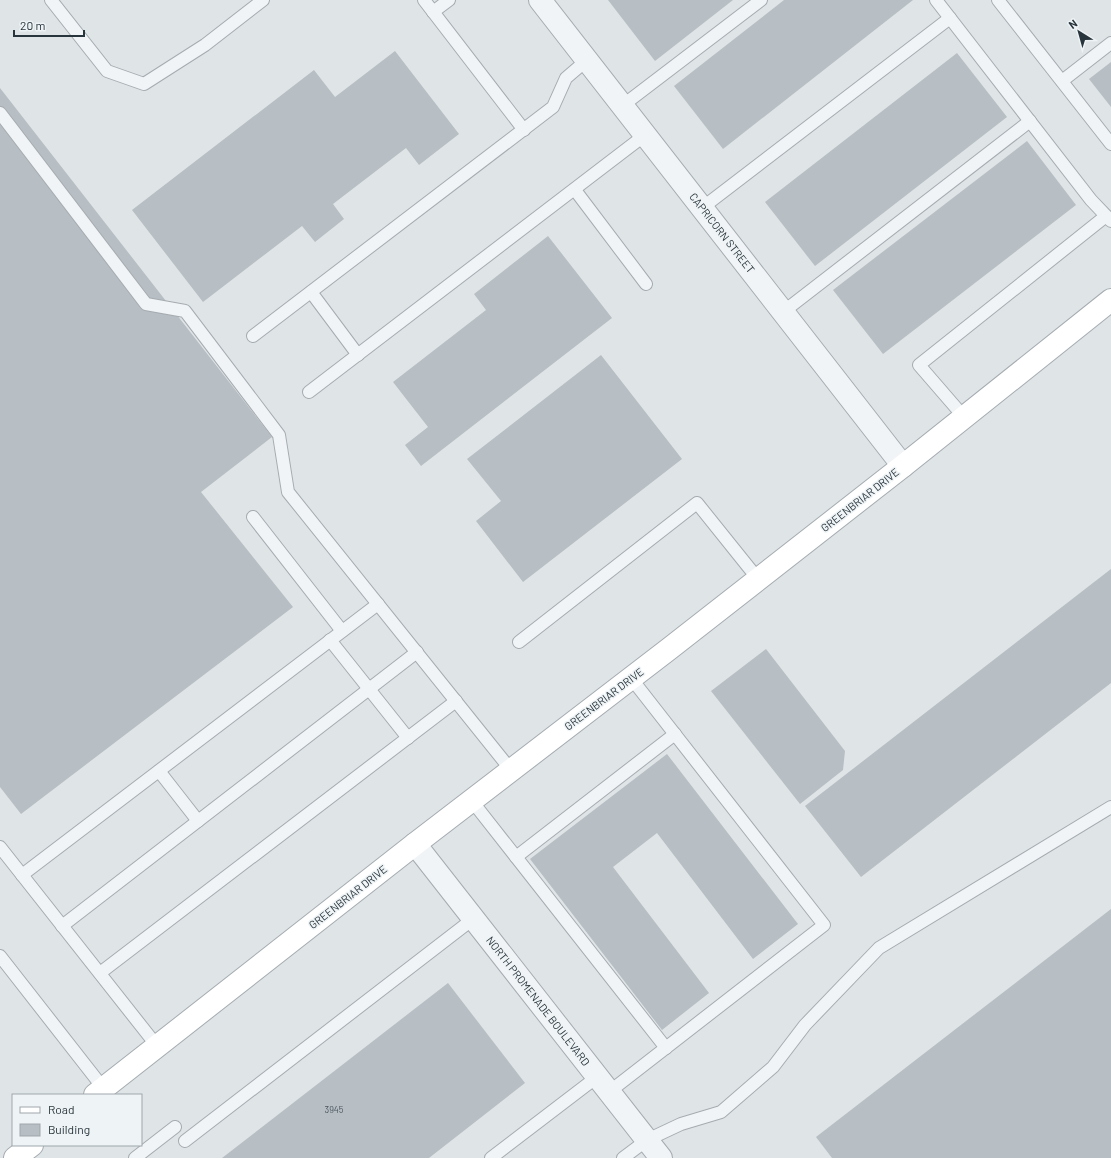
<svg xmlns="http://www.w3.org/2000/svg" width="1111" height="1158" font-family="Barlow,sans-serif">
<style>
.building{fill:#b7bec4}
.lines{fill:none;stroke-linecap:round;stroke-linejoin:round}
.lane-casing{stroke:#a5acb1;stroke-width:14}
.street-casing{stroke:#a5acb1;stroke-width:24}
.secondary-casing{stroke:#a5acb1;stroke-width:24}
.lane{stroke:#f1f4f6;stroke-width:12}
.street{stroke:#f1f4f6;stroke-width:22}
.secondary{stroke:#fff;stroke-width:22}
.labels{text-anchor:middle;stroke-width:3;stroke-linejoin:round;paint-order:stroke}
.number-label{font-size:9px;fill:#4c575f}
.street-label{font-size:11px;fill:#29353d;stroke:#eef3f5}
</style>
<rect width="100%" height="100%" fill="#dfe4e7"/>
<!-- building -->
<g class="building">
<path d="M 608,0 L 733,0 L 655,61 Z"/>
<path d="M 784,0 L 913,0 L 723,149 L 674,86 Z"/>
<path d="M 395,51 L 459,134 L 419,165 L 406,148 L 333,204 L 344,219 L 315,242 L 302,226 L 203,302 L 132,210 L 314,70 L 335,97 Z"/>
<path d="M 957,53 L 1007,117 L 815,266 L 765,202 Z"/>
<path d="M 1111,62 L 1111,107 L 1089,79 Z"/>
<path d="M 0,88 L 272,437 L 201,492 L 293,607 L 21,814 L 0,787 Z"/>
<path d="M 1027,141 L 1076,205 L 883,354 L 833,290 Z"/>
<path d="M 548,236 L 612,318 L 421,466 L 405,445 L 428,427 L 393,382 L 486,310 L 474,294 Z"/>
<path d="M 601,355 L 682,459 L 523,582 L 476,521 L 501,501 L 467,459 Z"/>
<path d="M 1111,569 L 1111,683 L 861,877 L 805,806 Z"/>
<path d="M 766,649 L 845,751 L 843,770 L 800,804 L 711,691 Z"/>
<path d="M 667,754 L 798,924 L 753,959 L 657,833 L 613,867 L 709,993 L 662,1030 L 530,859 Z"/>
<path d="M 1111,909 L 1111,1158 L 832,1158 L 816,1137 Z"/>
<path d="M 448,983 L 525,1083 L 429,1158 L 222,1158 Z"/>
</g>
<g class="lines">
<!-- lane casing -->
<g class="lane-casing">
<g id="lane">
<path d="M 51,0 L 107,71 L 144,84 L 205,45 L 263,0"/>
<path d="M 424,0 L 524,130"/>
<path d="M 936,0 L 1091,200 L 1111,221"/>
<path d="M 998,0 L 1111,144"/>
<path d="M 433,12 L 449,0"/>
<path d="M 1062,81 L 1111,43"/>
<path d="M 622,106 L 761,0"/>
<path d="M 0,113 L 146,304 L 185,311 L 279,435 L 288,492 L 511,770"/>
<path d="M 575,190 L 646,284"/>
<path d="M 702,208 L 950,18"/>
<path d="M 311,292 L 358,355"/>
<path d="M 783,312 L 1030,121"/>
<path d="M 253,336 L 553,107 L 566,78 L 587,60"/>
<path d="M 309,392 L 645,135"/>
<path d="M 964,417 L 919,365 L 1106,216"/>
<path d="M 253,517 L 342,631"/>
<path d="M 330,640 L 408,738"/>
<path d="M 519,642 L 697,503 L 758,579"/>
<path d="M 159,771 L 198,821"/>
<path d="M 472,801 L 666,1048"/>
<path d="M 0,847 L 157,1046"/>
<path d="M 516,857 L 675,734"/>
<path d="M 22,875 L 378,604"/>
<path d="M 62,926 L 417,652"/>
<path d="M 0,956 L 104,1089"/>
<path d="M 100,973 L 456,701"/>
<path d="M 609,1092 L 824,925 L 631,678"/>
<path d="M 185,1141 L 473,919"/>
<path d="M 135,1158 L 175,1127"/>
<path d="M 491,1158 L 597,1077"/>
<path d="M 623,1158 L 647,1140 L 681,1124 L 721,1112 L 773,1067 L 805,1025 L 879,948 L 1111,807"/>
</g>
</g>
<!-- street casing -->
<g class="street-casing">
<g id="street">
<path d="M 540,0 L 903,466"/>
<path d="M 415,844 L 661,1158"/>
</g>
</g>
<!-- secondary casing -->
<g class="secondary-casing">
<g id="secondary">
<path d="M 95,1095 L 415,844 L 669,649 L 903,466 L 1111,300"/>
<path d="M 15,1158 L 32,1145"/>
</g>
</g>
<!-- lane -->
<use href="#lane" class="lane"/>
<!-- street -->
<use href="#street" class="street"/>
<!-- secondary -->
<use href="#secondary" class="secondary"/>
</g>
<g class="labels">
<!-- number labels -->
<g class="number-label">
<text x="334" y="1113">3945</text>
</g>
<!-- street labels -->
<g class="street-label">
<text transform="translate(722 233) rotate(52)" y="4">CAPRICORN STREET</text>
<text transform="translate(860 500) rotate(-38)" y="4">GREENBRIAR DRIVE</text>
<text transform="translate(604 699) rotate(-37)" y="4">GREENBRIAR DRIVE</text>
<text transform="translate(348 897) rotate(-38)" y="4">GREENBRIAR DRIVE</text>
<text transform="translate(538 1001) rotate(52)" y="4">NORTH PROMENADE BOULEVARD</text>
</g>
</g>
<!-- legend -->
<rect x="12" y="1094" width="130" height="52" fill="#eef3f5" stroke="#9fa7ab"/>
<rect x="20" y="1107" width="20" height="6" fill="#ffffff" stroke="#9fa7ab"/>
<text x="48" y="1114" font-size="12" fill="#29353d">Road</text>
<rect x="20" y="1124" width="20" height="12" fill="#b7bec4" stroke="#9fa7ab"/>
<text x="48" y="1134" font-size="12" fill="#29353d">Building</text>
<!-- north arrow -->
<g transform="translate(1079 32) rotate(323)" stroke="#eef3f5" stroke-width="3" paint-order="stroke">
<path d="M0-3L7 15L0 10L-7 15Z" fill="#29353d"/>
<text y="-6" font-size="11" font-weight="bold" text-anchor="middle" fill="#29353d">N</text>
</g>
<!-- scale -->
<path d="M14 30v6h70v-6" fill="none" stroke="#29353d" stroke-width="2"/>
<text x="20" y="30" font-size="12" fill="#29353d" stroke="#eef3f5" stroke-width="3" paint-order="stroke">20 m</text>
</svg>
